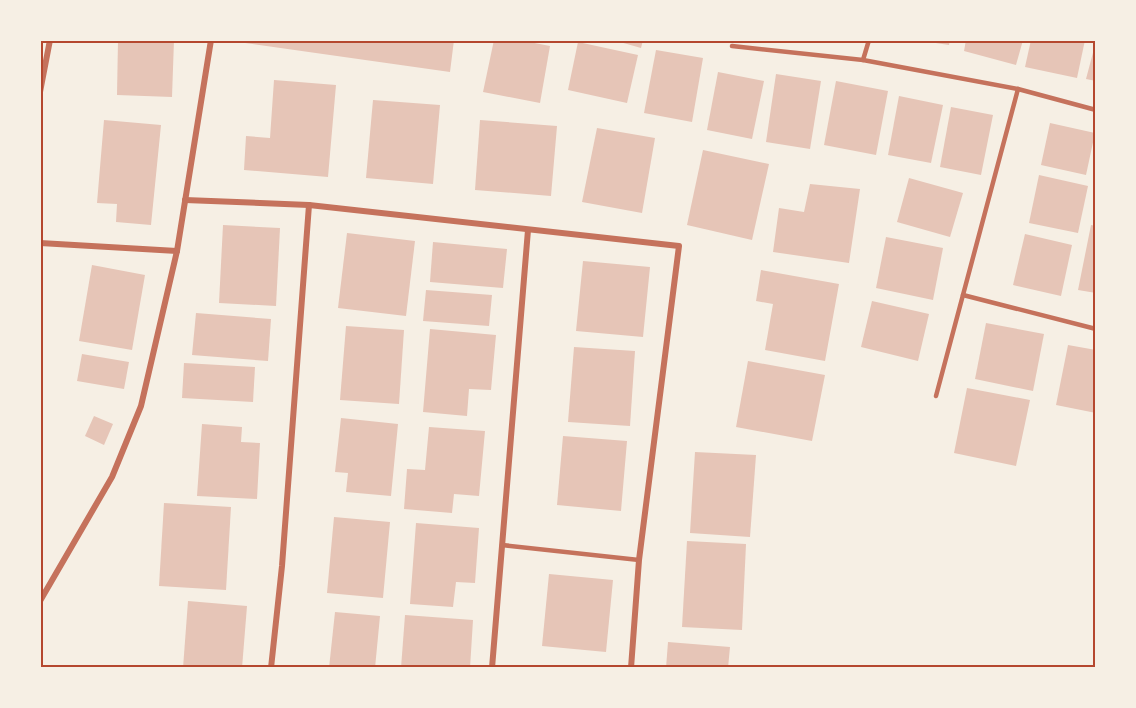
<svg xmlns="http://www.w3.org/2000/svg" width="1136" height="708" font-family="Inter,sans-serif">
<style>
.building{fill:#e6c5b7}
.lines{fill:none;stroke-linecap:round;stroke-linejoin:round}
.service{stroke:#c5725c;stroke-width:4.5}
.minor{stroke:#c5725c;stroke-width:6}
.neatline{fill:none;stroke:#b5482f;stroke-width:2}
</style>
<rect width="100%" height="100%" fill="#f6efe4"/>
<!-- building -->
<g class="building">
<path d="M 118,40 L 174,40 L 172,97 L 117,95 Z"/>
<path d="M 238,40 L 454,40 L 450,72 L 238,42 Z"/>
<path d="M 494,40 L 519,40 L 550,46 L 540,103 L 483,92 Z"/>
<path d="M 613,40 L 643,40 L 641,48 Z"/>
<path d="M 929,40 L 950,40 L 949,45 L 929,42 Z"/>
<path d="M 966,40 L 1023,40 L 1016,65 L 964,51 Z"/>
<path d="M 1031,40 L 1085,40 L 1077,78 L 1025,67 Z"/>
<path d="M 578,42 L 638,55 L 627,103 L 568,90 Z"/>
<path d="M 1095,45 L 1096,45 L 1096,81 L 1086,79 Z"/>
<path d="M 656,50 L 703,58 L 692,122 L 644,113 Z"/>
<path d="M 718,72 L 764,81 L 752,139 L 707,130 Z"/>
<path d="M 776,74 L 821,81 L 810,149 L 766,142 Z"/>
<path d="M 274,80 L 336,85 L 328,177 L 244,170 L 246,136 L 270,138 Z"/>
<path d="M 836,81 L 888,91 L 876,155 L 824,145 Z"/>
<path d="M 899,96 L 943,105 L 931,163 L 888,155 Z"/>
<path d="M 373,100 L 440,105 L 433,184 L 366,178 Z"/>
<path d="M 951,107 L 993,115 L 981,175 L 940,167 Z"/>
<path d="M 104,120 L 161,125 L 151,225 L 116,222 L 117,204 L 97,203 Z"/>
<path d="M 480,120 L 557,126 L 551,196 L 475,190 Z"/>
<path d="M 1050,123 L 1095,133 L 1086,175 L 1041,165 Z"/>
<path d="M 597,128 L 655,138 L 642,213 L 582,202 Z"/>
<path d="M 703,150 L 769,164 L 752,240 L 687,225 Z"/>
<path d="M 1039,175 L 1088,186 L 1078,233 L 1029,223 Z"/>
<path d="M 909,178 L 963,193 L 950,237 L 897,222 Z"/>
<path d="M 810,184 L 860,189 L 849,263 L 773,252 L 779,208 L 804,212 Z"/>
<path d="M 223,225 L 280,228 L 276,306 L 219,303 Z"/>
<path d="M 1091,225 L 1096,226 L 1096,293 L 1078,290 Z"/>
<path d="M 347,233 L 415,241 L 406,316 L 338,308 Z"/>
<path d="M 1025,234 L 1072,245 L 1061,296 L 1013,285 Z"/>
<path d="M 886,237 L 943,248 L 933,300 L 876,288 Z"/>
<path d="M 433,242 L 507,249 L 503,288 L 430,282 Z"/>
<path d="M 583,261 L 650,267 L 643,337 L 576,331 Z"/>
<path d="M 92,265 L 145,275 L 132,350 L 79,341 Z"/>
<path d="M 761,270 L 839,284 L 825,361 L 765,350 L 773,304 L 756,301 Z"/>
<path d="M 426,290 L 492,295 L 489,326 L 423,321 Z"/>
<path d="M 872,301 L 929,314 L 918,361 L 861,347 Z"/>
<path d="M 196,313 L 271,319 L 268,361 L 192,355 Z"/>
<path d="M 986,323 L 1044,334 L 1033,391 L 975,379 Z"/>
<path d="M 346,326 L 404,330 L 399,404 L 340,400 Z"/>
<path d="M 430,329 L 496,335 L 491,390 L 469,389 L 467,416 L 423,412 Z"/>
<path d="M 1068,345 L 1096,350 L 1096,413 L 1056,405 Z"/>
<path d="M 574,347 L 635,351 L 630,426 L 568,422 Z"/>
<path d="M 82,354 L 129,362 L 124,389 L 77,381 Z"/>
<path d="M 748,361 L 825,375 L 812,441 L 736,427 Z"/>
<path d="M 184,363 L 255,367 L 253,402 L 182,398 Z"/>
<path d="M 967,388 L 1030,400 L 1016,466 L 954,453 Z"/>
<path d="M 94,416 L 113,424 L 104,445 L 85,436 Z"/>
<path d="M 341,418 L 398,424 L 391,496 L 346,492 L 348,473 L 335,472 Z"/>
<path d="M 202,424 L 242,427 L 241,442 L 260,443 L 257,499 L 197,496 Z"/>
<path d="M 429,427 L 485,431 L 479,496 L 454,494 L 452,513 L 404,509 L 407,469 L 425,470 Z"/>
<path d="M 563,436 L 627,441 L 621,511 L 557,505 Z"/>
<path d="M 695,452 L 756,455 L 750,537 L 690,533 Z"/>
<path d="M 164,503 L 231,507 L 226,590 L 159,586 Z"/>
<path d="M 334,517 L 390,522 L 383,598 L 327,593 Z"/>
<path d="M 416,523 L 479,528 L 475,583 L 456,582 L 453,607 L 410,604 Z"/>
<path d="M 687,541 L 746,544 L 742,630 L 682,627 Z"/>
<path d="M 549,574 L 613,580 L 606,652 L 542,646 Z"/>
<path d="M 188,601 L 247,606 L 242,668 L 183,668 Z"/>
<path d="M 335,612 L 380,616 L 375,668 L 329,668 Z"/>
<path d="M 405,615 L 473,620 L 470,668 L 401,668 Z"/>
<path d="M 668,642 L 730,647 L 728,668 L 666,668 Z"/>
</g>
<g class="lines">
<!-- service -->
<g class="service">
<path d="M 732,46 L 863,60 L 1018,89 L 1096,110"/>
<path d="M 863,60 L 869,40"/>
<path d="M 963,295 L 1096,329"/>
<path d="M 936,396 L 1018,89"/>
<path d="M 502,545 L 639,560"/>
</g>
<!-- minor -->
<g class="minor">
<path d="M 40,92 L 50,40"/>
<path d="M 185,200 L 309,205 L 679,246 L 639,560 L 631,668"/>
<path d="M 40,243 L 177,251"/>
<path d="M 40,601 L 112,477 L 141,406 L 177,251 L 211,40"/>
<path d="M 271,668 L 282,566 L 309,205"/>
<path d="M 492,668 L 528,230"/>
</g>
</g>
<!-- border -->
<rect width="1136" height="708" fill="none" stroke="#f6efe4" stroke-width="84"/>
<rect x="42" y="42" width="1052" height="624" class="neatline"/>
</svg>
